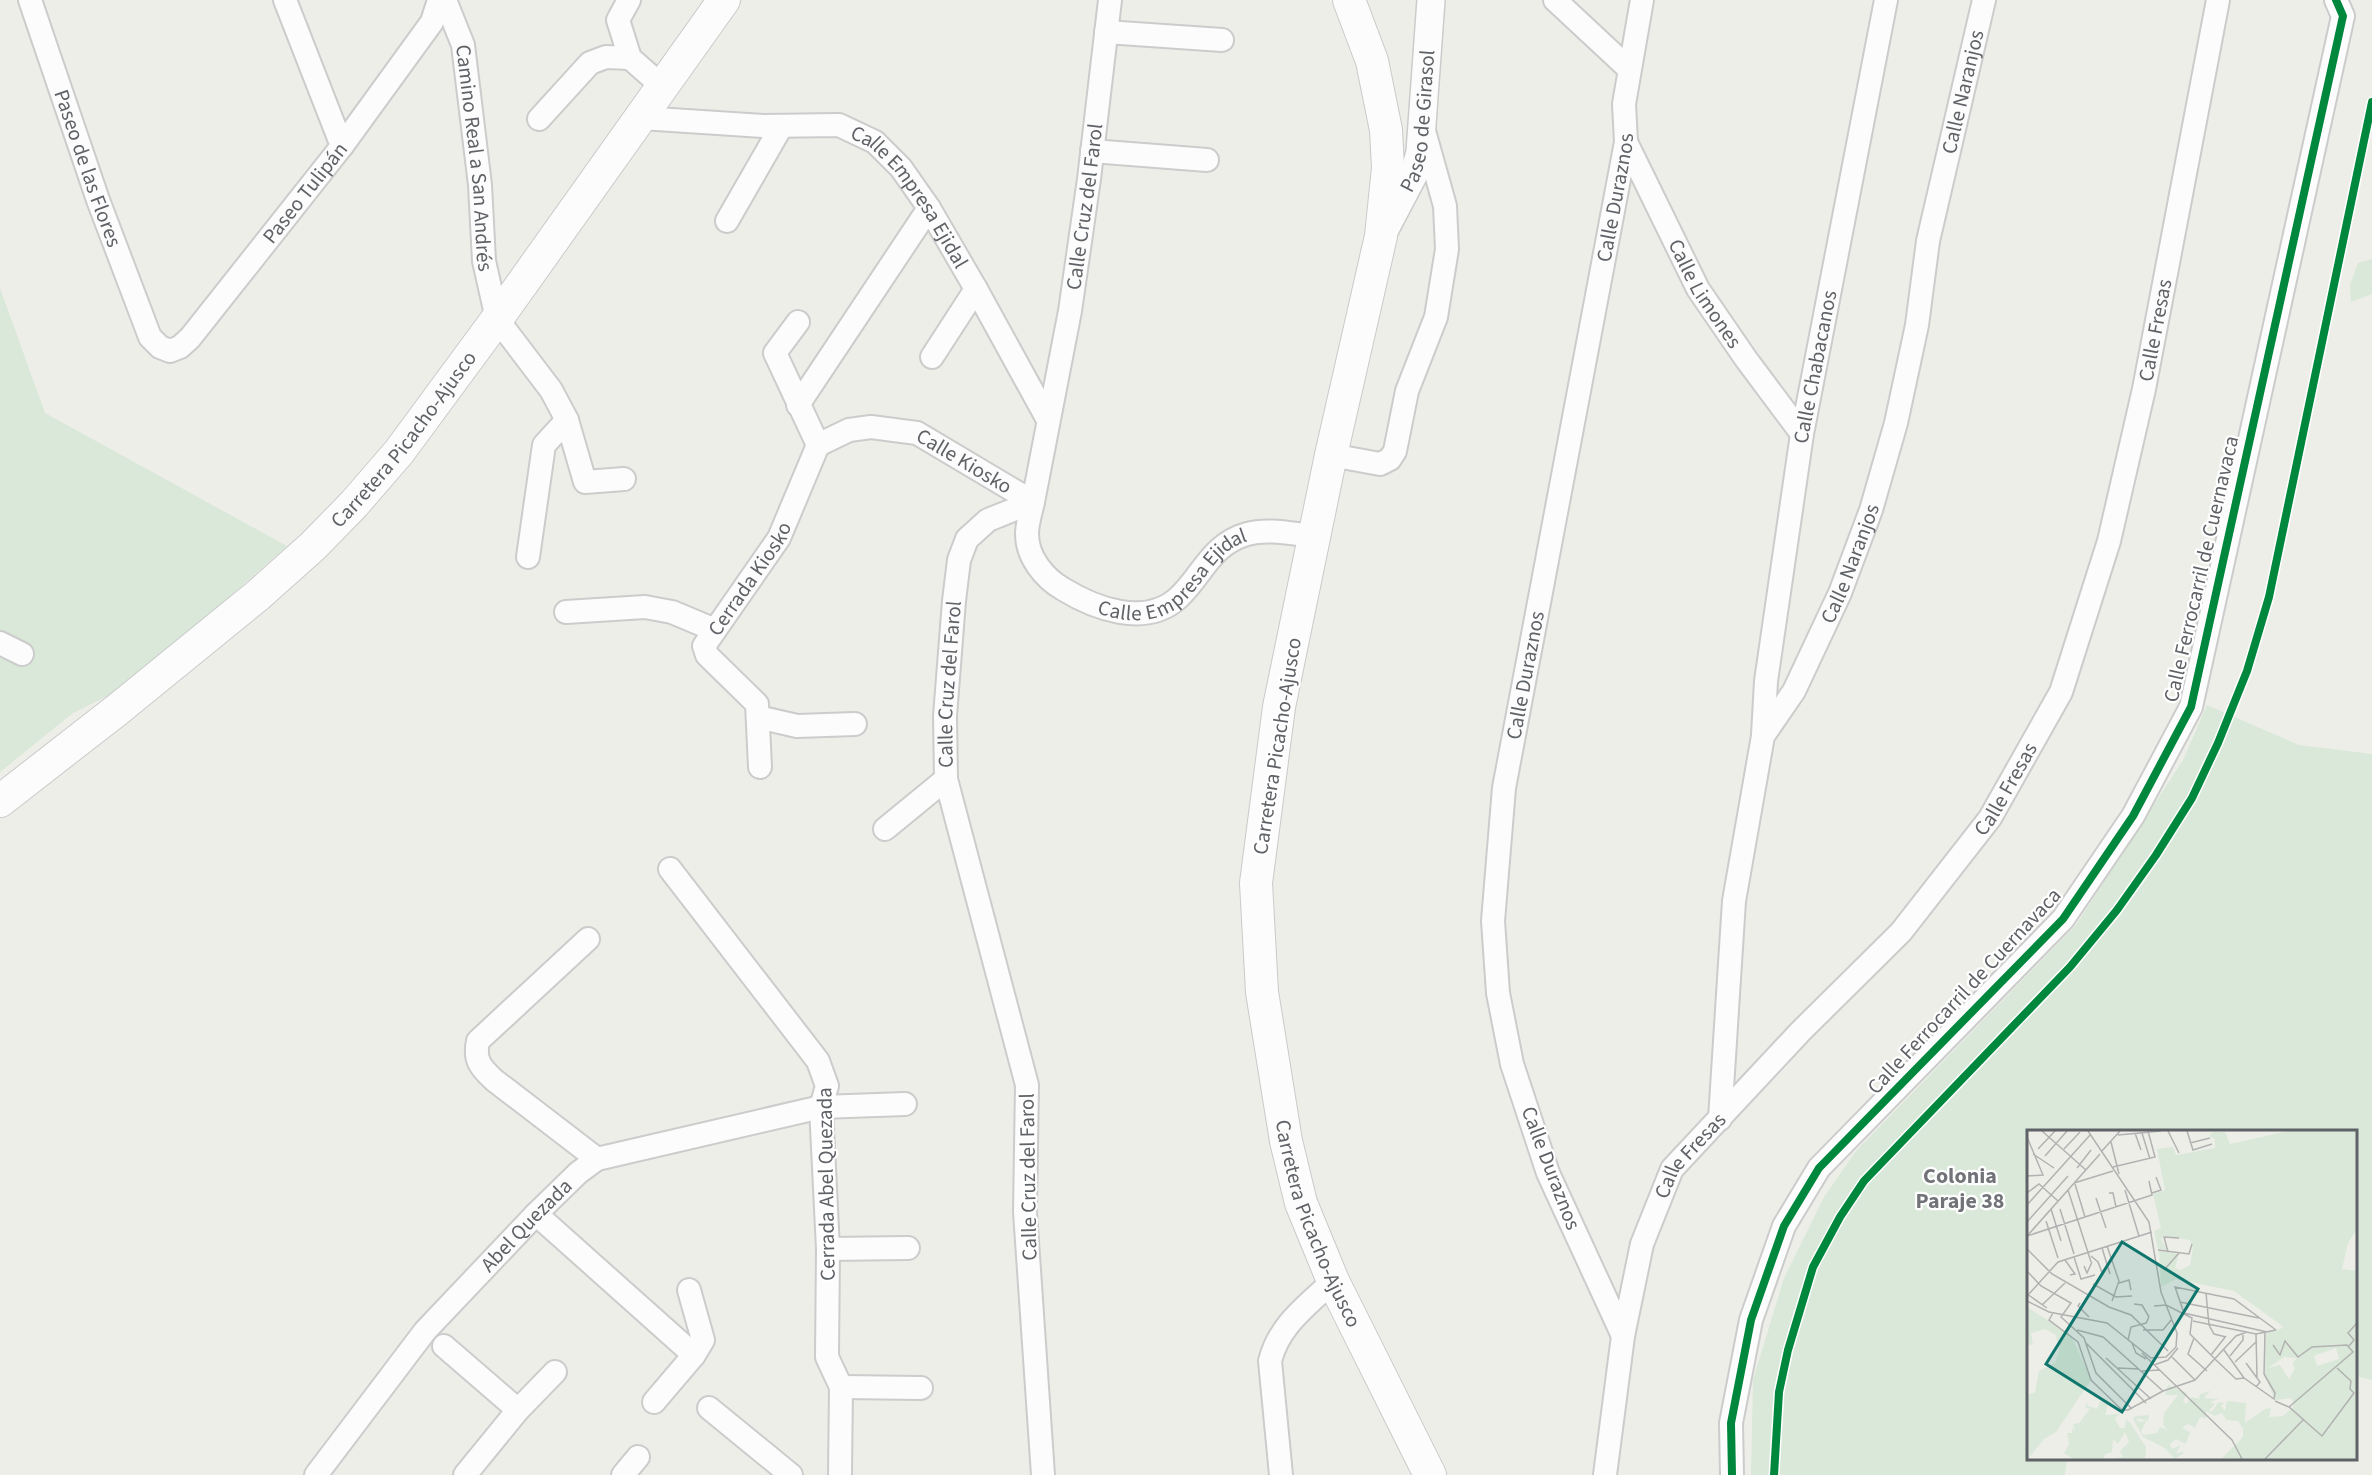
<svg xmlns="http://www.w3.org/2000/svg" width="2372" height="1475" font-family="'Source Sans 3',sans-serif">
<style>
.green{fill:#d9e8d8}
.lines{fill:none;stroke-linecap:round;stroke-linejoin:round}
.minor-casing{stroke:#cbcccb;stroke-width:26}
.tertiary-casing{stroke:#cbcccb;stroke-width:30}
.secondary-casing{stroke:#c9caca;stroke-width:34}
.minor{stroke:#fcfcfc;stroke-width:22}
.tertiary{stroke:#fcfcfc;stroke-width:27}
.secondary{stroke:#fcfcfc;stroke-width:32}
.cycleway-casing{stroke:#fff;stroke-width:11}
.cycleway{stroke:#00873e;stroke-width:8}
.labels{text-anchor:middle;stroke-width:4.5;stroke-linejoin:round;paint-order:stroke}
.street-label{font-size:21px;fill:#5f6266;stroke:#fff}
.neighbourhood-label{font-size:22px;font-weight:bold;fill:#717378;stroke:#fff}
.inset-road{fill:none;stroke:#b1b2b1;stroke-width:1.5}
.view{fill:#0f766e;fill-opacity:0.15;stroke:#0f766e;stroke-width:3}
.inset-edge{fill:none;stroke:#5f6266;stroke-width:3}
</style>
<rect width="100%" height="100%" fill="#eeeee9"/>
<!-- green -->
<g class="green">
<path d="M 2372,259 L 2372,294 L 2351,302 L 2350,285 L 2358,263 Z"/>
<path d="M 0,288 L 45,413 L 287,546 L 126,687 L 73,713 L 0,772 Z"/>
<path d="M 2207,705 L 2299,745 L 2372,754 L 2372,1380 L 2356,1376 L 2356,1132 L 2028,1132 L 2028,1458 L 2067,1459 L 2065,1475 L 1751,1475 L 1753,1380 L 1784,1278 L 1824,1197 L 1856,1151 L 2076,925 L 2183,760 Z"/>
</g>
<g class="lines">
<!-- minor casing -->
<g class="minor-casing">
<g id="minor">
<path id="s1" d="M 30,0 L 98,200 L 150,337 L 160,347 L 170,351 L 180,347 L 190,338 L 342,146 L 432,22 L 439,0"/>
<path d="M 285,0 L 342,146"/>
<path id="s2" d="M 445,0 L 463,45 L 480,185 L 484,261 L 497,319 L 551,390 L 567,420 L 585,482 L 624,479"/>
<path d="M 629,0 L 618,20 L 630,58 L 663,87"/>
<path d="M 1555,0 L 1628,68"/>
<path d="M 1106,32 L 1222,40"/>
<path id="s3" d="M 641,118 L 763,126 L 839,125 L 875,142 L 901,168 L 929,208 L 976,289 L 1048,420"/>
<path d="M 539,119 L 590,63 L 606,57 L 630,58"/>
<path id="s4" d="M 1626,142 L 1698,289 L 1746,359 L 1802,434"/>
<path d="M 1092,151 L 1207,160"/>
<path d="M 727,221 L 781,127"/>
<path d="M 798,322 L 775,353 L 818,445"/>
<path d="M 932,357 L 976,289"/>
<path d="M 798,405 L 929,208"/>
<path id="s5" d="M 818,445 L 849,430 L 871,427 L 917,433 L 1033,502 C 1031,512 1027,523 1027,534 C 1027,557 1044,578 1063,589 C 1094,608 1145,628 1178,598 C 1203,575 1210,545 1247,534 C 1268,528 1293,534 1315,536"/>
<path d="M 1331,455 L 1380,464 L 1390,459 L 1395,451 L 1407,391 L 1436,317 L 1447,249 L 1445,206 L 1424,131"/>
<path d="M 528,557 L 544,445 L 567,420"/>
<path d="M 566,612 L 645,607 L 672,612 L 715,630"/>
<path d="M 0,643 L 22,654"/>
<path d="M 758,717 L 797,726 L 855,724"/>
<path id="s6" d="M 1763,735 L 1766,681 L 1802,434 L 1886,0"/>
<path id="s7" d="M 760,767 L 757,704 L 707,655 L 704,646 L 779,538 L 818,445"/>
<path d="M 885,829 L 946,779"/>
<path d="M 670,869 L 818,1061 L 827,1086 L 821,1107 L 828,1249 L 827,1357 L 841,1387 L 840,1475"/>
<path d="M 588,939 L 478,1041 C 474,1060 480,1067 494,1080 L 597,1159"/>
<path id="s8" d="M 1720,1119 L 1734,901 L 1763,736 L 1794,691 L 1840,593 L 1871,510 L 1896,423 L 1917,325 L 1928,241 L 1984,0"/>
<path d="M 536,1214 L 694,1355 L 654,1402"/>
<path d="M 828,1249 L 908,1248"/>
<path d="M 689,1290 L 703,1340 L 694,1355"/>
<path id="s9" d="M 1623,1336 L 1548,1173 L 1512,1064 L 1498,993 L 1493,921 L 1504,788 L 1626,142 L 1624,104 L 1642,0"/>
<path d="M 444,1346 L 518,1410"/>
<path d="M 841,1387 L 921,1388"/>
<path d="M 709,1408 L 791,1475"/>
<path id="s10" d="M 316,1475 L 425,1331 L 536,1214 L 578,1173 L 597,1159 L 821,1107 L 905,1104"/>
<path d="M 465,1475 L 518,1410 L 555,1372"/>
<path d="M 623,1475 L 638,1457"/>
<path id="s11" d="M 1043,1475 L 1025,1212 L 1027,1085 L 946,779 L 945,716 L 954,601 L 959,560 L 967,539 L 988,520 L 1033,502 L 1070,311 L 1089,179 L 1110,0"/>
<path d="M 1281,1475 L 1270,1361 C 1279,1325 1307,1306 1333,1281"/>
<path id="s12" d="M 1605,1475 L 1623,1336 L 1642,1244 L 1672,1169 L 1800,1032 L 1901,932 L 1990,818 L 2061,692 L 2109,541 L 2144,389 L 2218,0"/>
<path d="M 1732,1475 L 1731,1423 L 1751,1320 L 1784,1226 L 1819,1168 L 2063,919 L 2133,816 L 2191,707 L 2343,16 L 2336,0"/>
</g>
</g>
<!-- tertiary casing -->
<g class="tertiary-casing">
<g id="tertiary">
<path id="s13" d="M 1383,233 L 1414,174 L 1420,152 L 1431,0"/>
</g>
</g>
<!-- secondary casing -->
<g class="secondary-casing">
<g id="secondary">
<path id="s14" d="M 1349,0 L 1372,61 L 1386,130 L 1388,168 L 1381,236 L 1331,455 L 1279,707 L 1256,883 L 1262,992 L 1286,1141 L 1301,1203 L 1333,1281 L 1430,1475"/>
<path id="s15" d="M 0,801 L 117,710 L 257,596 L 313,546 L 354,504 L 399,452 L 497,319 L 724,0"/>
</g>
</g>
<!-- minor -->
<use href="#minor" class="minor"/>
<!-- tertiary -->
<use href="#tertiary" class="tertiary"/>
<!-- secondary -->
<use href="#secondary" class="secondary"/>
<!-- cycleway casing -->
<g class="cycleway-casing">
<g id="cycleway">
<path d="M 1732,1475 L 1731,1423 L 1751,1320 L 1784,1226 L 1819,1168 L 2063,919 L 2133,816 L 2191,707 L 2343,16 L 2336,0"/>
<path d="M 1774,1475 L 1779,1392 L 1788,1350 L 1813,1267 L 1840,1217 L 1864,1181 L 2070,967 L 2117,910 L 2156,855 L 2192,798 L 2218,743 L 2247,671 L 2269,597 L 2372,102"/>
</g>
</g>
<!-- cycleway -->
<use href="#cycleway" class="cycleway"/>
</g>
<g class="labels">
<!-- street labels -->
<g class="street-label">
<text dy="7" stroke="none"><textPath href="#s8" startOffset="1066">Calle Naranjos</textPath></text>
<text dy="7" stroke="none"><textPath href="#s13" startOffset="120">Paseo de Girasol</textPath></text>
<text dy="7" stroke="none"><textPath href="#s2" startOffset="162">Camino Real a San Andrés</textPath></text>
<text dy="7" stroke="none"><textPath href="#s1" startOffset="178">Paseo de las Flores</textPath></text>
<text dy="7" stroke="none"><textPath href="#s1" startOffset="592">Paseo Tulipán</textPath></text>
<text dy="7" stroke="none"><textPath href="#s9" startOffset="1173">Calle Duraznos</textPath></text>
<text dy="7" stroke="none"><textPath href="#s3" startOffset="302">Calle Empresa Ejidal</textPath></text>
<text dy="7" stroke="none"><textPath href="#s11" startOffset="1326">Calle Cruz del Farol</textPath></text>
<text dy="7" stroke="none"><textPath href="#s4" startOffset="171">Calle Limones</textPath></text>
<text dy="7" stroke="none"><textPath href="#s12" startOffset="1308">Calle Fresas</textPath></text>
<text dy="7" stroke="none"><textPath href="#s6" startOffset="372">Calle Chabacanos</textPath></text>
<text dy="7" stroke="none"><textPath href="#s15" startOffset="544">Carretera Picacho-Ajusco</textPath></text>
<text dy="7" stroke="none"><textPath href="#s5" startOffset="158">Calle Kiosko</textPath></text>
<text dy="7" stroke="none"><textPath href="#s8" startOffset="580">Calle Naranjos</textPath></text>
<text dy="7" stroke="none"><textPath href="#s5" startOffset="468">Calle Empresa Ejidal</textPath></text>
<text transform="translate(2201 569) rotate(-77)" y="7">Calle Ferrocarril de Cuernavaca</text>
<text dy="7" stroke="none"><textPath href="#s7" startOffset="224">Cerrada Kiosko</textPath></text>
<text dy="7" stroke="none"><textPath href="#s9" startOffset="687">Calle Duraznos</textPath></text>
<text dy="7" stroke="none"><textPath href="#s11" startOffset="802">Calle Cruz del Farol</textPath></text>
<text transform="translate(1277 746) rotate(-81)" y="7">Carretera Picacho-Ajusco</text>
<text dy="7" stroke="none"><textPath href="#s12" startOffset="822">Calle Fresas</textPath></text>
<text transform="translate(1964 991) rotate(-47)" y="7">Calle Ferrocarril de Cuernavaca</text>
<text dy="7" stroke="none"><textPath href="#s12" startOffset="336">Calle Fresas</textPath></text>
<text transform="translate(1551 1168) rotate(69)" y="7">Calle Duraznos</text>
<text transform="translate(1028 1177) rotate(-91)" y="7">Calle Cruz del Farol</text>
<text transform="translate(826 1184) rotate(-91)" y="7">Cerrada Abel Quezada</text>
<text dy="7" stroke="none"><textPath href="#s14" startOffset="1250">Carretera Picacho-Ajusco</textPath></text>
<text dy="7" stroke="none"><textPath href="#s10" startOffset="327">Abel Quezada</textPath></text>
</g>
<!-- neighbourhood labels -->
<g class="neighbourhood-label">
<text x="1960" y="1183">Colonia<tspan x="1960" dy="25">Paraje 38</tspan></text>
</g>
</g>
<!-- overview -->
<g transform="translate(2027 1130)">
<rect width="330" height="330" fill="#eeeee9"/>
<path d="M 261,1 L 330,1 L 330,99 L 321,113 L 315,139 L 330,141 L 330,329 L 194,329 L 216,307 L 216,299 L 211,291 L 199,290 L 195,283 L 188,286 L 179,281 L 179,288 L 173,287 L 168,298 L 161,294 L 155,298 L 163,302 L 159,314 L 149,309 L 143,314 L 145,319 L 154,315 L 149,323 L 158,322 L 148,329 L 138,318 L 116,307 L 106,289 L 108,286 L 122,285 L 121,291 L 109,288 L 112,292 L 119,291 L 114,302 L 117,305 L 130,303 L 133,297 L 141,300 L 136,295 L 137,283 L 151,265 L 138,265 L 141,255 L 160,263 L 156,271 L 159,274 L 165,267 L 172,269 L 173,264 L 183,261 L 177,268 L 192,269 L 183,272 L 188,274 L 182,280 L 184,282 L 192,272 L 197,273 L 194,276 L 198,281 L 200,271 L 219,273 L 218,293 L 238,279 L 244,278 L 242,287 L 256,286 L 266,277 L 266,272 L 264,268 L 248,270 L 237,244 L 239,203 L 256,198 L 254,195 L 207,161 L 149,149 L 134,157 L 132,121 L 152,124 L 148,138 L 153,140 L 163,135 L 166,117 L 163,110 L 136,106 L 134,109 L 140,120 L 131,119 L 127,101 L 134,98 L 126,64 L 138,60 L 130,19 L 146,17 L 149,25 L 188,18 L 188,9 L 182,6 L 186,2 L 198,2 L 203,14 ZM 309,218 L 312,229 L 290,236 L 287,226 ZM 257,227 L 270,228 L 265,233 L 268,238 L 262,249 L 253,235 L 241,238 ZM 0,177 L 44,205 L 64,250 L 29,302 L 17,309 L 1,329 L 0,265 L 8,262 L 12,241 L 28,233 L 32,221 L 29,205 L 18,199 L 4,203 L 6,215 L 0,214 ZM 74,270 L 82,272 L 78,285 L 93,284 L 88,288 L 93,298 L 98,298 L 99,289 L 104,294 L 119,317 L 118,329 L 83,329 L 96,327 L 93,321 L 102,312 L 98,302 L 91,314 L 86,309 L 85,322 L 78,324 L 77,329 L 46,329 L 37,323 L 42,314 L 40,303 L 45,303 L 45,298 L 48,301 L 46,294 L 52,293 L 63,279 L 58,277 L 60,272 L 61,276 L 70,279 Z" fill="#d9e8d8" fill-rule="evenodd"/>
<path class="inset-road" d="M 15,1 L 59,40M 141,1 L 152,23M 160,1 L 166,20 L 185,14M 108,3 L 114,20M 115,3 L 123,29M 91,5 L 134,1M 0,7 L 16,45 L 0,46M 84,12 L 92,44M 163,13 L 183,8M 11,19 L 28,1M 37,19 L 53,2M 74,22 L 93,1M 6,24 L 27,38M 18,26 L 40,1M 86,37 L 128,27 L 121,1M 50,38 L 64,20M 47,53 L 86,41M 48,54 L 58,87M 41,60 L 64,132M 98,60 L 112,106M 0,63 L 12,54 L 31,71M 82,63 L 86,63 L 89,77M 125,63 L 134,60 L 129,47M 69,68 L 79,98M 0,75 L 64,4M 24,79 L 34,111M 33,79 L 47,124M 19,91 L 31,128M 0,92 L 41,46M 1,105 L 73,24M 0,106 L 125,65 L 122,51M 80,116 L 92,151 L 85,171M 75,118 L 83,144M 0,119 L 25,144 L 82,177 L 104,185 L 141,221M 131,120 L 162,124 L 165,114M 141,122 L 137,107 L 152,108M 64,126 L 71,132 L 76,145M 47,127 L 54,149 L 68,145M 38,130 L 48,144 L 43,145M 57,136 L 60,143 L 65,132M 137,140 L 152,123M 0,141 L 14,156 L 44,173 L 34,187 L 57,208 L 69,243 L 105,279M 92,153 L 102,150 L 104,160M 66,154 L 89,167 L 105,166M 179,163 L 182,195 L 187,204 L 199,207M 0,164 L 20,178M 1,165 L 31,132 L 125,102M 0,171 L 22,182 L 80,193 L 124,228 L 139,227 L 149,217 L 150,203 L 134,162 L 122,92 L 61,1M 153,172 L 232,188M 53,173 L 51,176 L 62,187M 107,174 L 115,175 L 122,187M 15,175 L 38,153M 127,176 L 139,175 L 165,188 L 163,204 L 189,230 L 209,249 L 217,248 L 247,269 L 248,263 L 237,244M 26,183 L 22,190 L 51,212 L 64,250 L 95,280 L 101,280 L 136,261 L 168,250 L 209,206 L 220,202M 166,191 L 229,204 L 249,200M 50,200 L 76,207 L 136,261M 116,200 L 136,200 L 145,189M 240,202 L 157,183 L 148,157 L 207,169 L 249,200M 229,204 L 230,247M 167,208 L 161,224 L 180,241M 101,210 L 104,197 L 119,193 L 122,187M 58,212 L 119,273M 105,213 L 109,223 L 119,229M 246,215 L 253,225 L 258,211 L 271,227 L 285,217 L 320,215 L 326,222 L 262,277M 322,216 L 327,210 L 321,203 L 330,193M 197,220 L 217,248M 115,223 L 205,310 L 215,329M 184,225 L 199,206M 203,226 L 216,210 L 216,205M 145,227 L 168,250M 79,228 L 124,269M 208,232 L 229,212M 219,233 L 233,252 L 229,257M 127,235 L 141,230 L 151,218M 91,238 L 112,239M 115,241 L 133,240M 237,244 L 238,202M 248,271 L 262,277 L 295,306 L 327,263 L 323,259 L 324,251 L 310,238M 238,329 L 277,289"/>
<path class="view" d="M 95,112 L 171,159 L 95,282 L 19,234 Z"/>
<rect width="330" height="330" class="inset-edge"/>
</g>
</svg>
